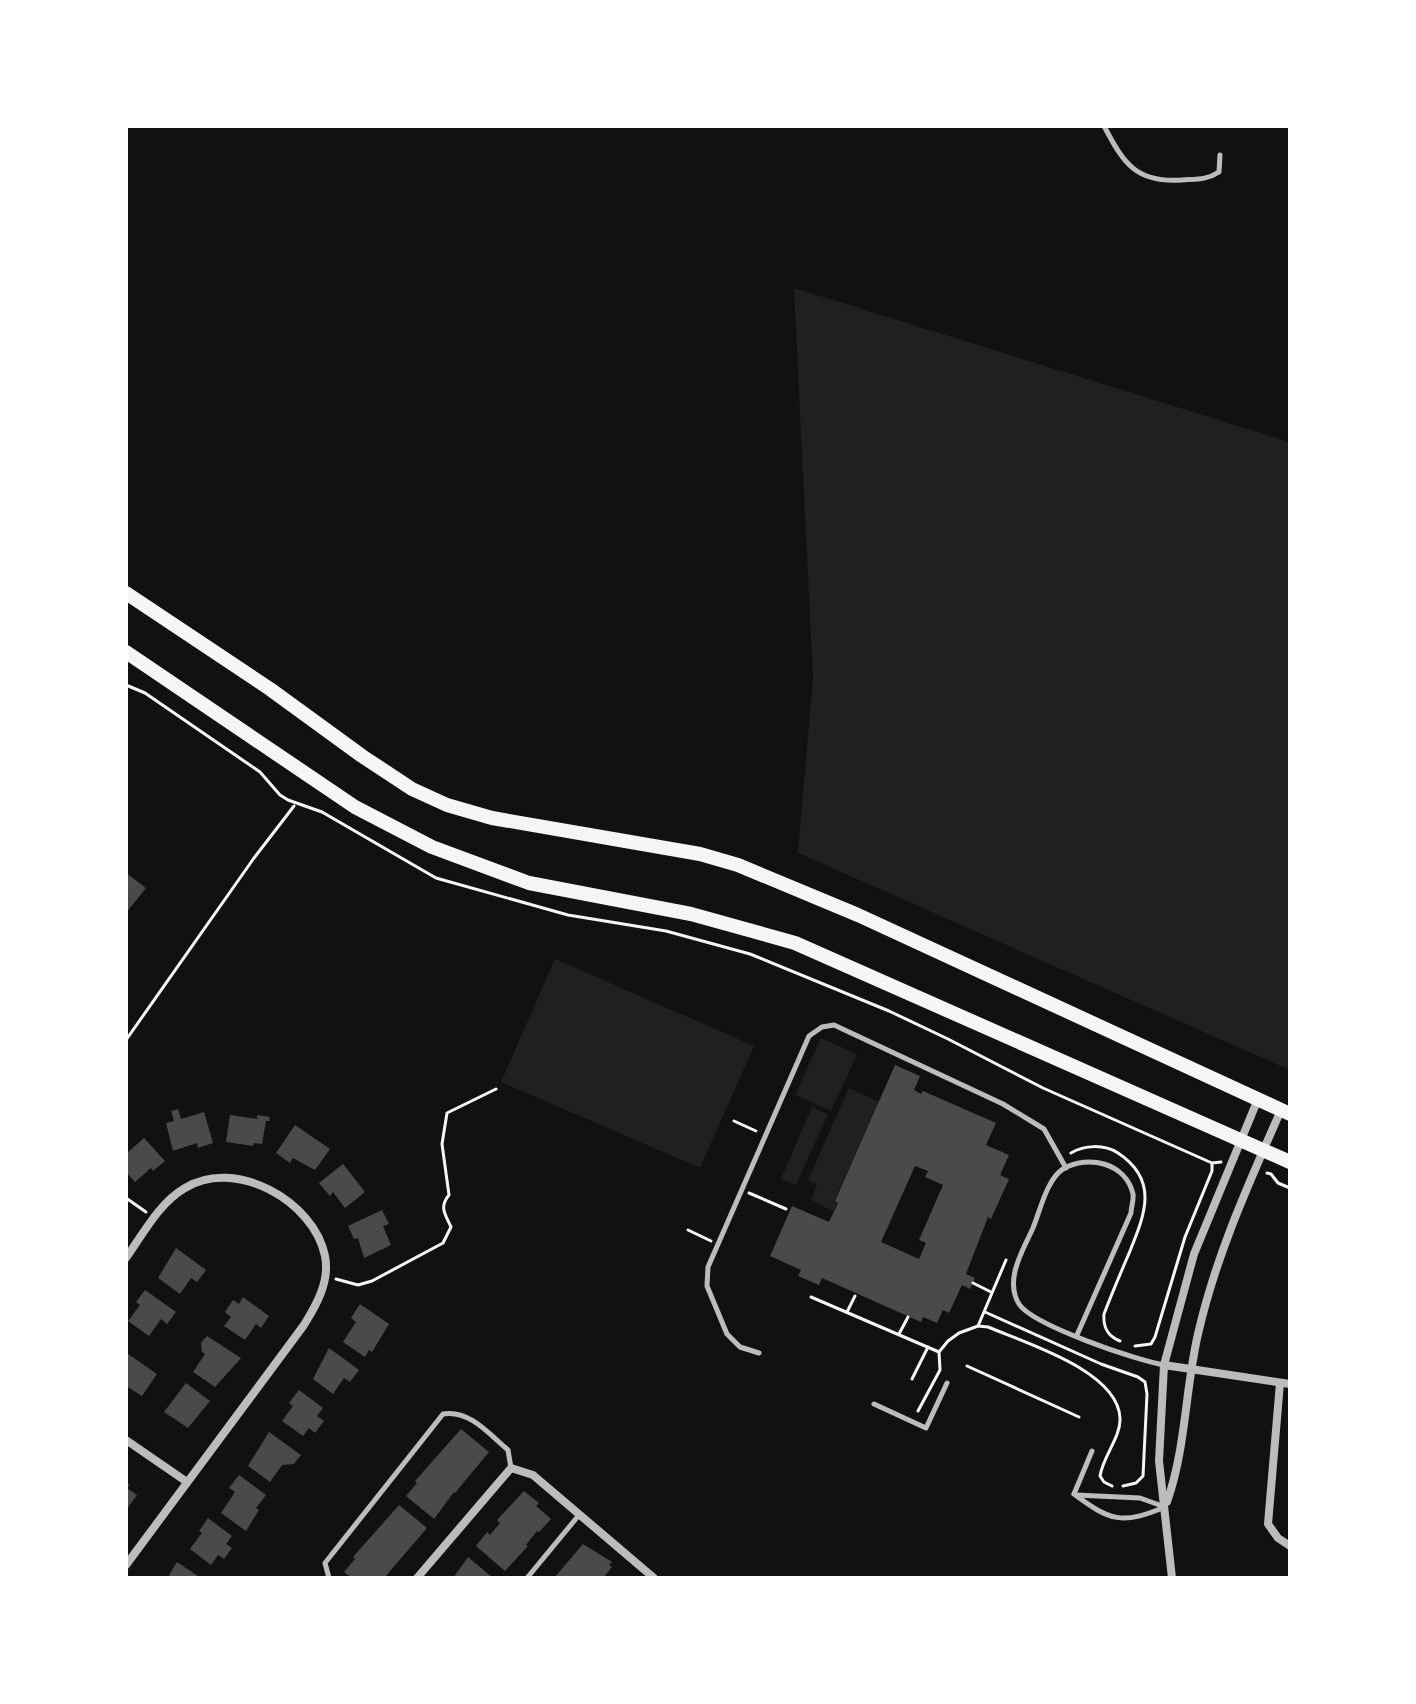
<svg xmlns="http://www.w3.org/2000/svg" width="1416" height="1704" font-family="'Archivo Narrow',sans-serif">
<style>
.green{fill:#202020}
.building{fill:#4a4a4a;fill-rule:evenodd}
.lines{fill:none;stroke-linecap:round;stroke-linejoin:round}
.path{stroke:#f5f5f5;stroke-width:3}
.service{stroke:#bcbcbc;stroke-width:5}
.minor{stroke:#bcbcbc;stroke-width:8}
.primary{stroke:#f5f5f5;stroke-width:14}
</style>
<rect width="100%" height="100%" fill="#111"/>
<!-- green -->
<g class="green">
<path d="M 794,288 L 1290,442 L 1290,1070 L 798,853 L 813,677 Z"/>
<path d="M 555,959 L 754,1046 L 700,1168 L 501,1082 Z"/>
<path d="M 821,1038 L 857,1054 L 831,1111 L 795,1095 Z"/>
<path d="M 849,1088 L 879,1102 L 834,1201 L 837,1203 L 833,1211 L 811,1200 L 817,1185 L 808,1180 Z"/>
<path d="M 812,1107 L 828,1114 L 796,1185 L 781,1179 Z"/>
</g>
<!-- building -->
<g class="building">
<path d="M 126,873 L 146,888 L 126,913 Z"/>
<path d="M 895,1065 L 920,1076 L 914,1090 L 921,1094 L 923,1091 L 996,1123 L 986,1145 L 1009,1155 L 1000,1175 L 1009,1179 L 991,1219 L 988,1217 L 966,1274 L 975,1278 L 970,1289 L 962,1285 L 949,1313 L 943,1310 L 937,1323 L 923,1317 L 921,1322 L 822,1278 L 819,1285 L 798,1276 L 801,1270 L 770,1256 L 792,1206 L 829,1222 L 838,1203 L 835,1201 ZM 915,1166 L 928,1171 L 925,1177 L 943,1185 L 919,1240 L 926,1243 L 919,1259 L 881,1242 Z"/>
<path d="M 178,1109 L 181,1119 L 204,1112 L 213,1143 L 198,1148 L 197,1143 L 173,1151 L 166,1123 L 174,1121 L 171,1111 Z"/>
<path d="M 230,1115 L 257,1119 L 257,1115 L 270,1117 L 269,1121 L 266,1121 L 262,1144 L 254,1143 L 253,1146 L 226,1142 Z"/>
<path d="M 295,1125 L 330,1149 L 315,1170 L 293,1158 L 290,1163 L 276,1153 Z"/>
<path d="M 144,1138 L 165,1161 L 153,1171 L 151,1168 L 135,1182 L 126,1172 L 126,1154 Z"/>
<path d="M 343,1164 L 365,1192 L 345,1208 L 333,1192 L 330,1196 L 319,1183 Z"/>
<path d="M 382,1210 L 389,1224 L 383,1226 L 391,1245 L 364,1258 L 358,1238 L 354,1239 L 348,1226 Z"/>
<path d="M 176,1248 L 206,1270 L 197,1282 L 191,1278 L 180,1294 L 158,1278 Z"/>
<path d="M 145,1290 L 176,1312 L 167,1324 L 161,1319 L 149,1336 L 128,1321 L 140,1305 L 136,1302 Z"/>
<path d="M 243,1297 L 269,1316 L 261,1328 L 256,1324 L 245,1340 L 224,1326 L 231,1317 L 225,1312 L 233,1300 L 239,1304 Z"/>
<path d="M 360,1304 L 389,1324 L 372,1352 L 369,1350 L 365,1357 L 343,1342 L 356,1322 L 351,1318 Z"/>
<path d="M 207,1336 L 241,1358 L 215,1387 L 193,1372 L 205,1354 L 202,1352 L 201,1343 Z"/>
<path d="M 329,1348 L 359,1370 L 350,1382 L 344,1378 L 333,1394 L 313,1379 Z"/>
<path d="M 128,1354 L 157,1374 L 142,1396 L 126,1386 Z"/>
<path d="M 186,1383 L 210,1401 L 188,1428 L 164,1412 Z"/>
<path d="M 299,1390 L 323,1408 L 317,1416 L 324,1421 L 315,1433 L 309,1428 L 303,1436 L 282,1421 L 293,1406 L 289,1403 Z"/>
<path d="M 461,1429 L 489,1452 L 455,1493 L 454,1492 L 434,1519 L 406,1496 L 417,1483 L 415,1481 Z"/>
<path d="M 269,1432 L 301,1455 L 294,1464 L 282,1465 L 270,1482 L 248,1466 Z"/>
<path d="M 239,1475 L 266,1495 L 256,1508 L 259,1510 L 246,1531 L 221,1513 L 235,1492 L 229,1488 Z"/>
<path d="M 126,1482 L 130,1485 L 127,1488 L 137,1495 L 126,1510 Z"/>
<path d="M 524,1491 L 539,1503 L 536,1506 L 551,1519 L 539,1532 L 537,1531 L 526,1545 L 528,1546 L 505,1571 L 476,1546 L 487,1532 L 490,1535 L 500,1523 L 497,1520 Z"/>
<path d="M 399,1505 L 427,1528 L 384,1578 L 352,1578 L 344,1572 L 355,1559 L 353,1557 Z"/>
<path d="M 208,1518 L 232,1536 L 226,1544 L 232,1548 L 224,1559 L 218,1555 L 211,1565 L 190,1549 L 202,1533 L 199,1531 Z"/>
<path d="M 583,1544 L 612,1562 L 609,1565 L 612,1567 L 603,1578 L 554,1578 Z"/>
<path d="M 468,1557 L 493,1578 L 453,1578 Z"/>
<path d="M 177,1562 L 201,1578 L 171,1578 L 169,1575 Z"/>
</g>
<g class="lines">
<!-- path -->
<g class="path">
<path d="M 126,685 L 145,693 L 260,772 L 280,795 L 288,800 L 322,812 L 436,878 L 568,915 L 666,931 L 750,954 L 889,1011 L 948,1039 L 1043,1088 L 1212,1163 L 1221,1162"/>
<path d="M 126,1040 L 254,858 L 294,806"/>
<path d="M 734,1121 L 756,1131"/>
<path d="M 1071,1153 C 1084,1145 1104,1144 1118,1153 C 1159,1180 1145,1214 1130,1251 C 1121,1272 1112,1293 1104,1314 C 1103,1327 1107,1336 1120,1341"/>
<path d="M 1267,1173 L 1271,1174 L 1278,1183 L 1290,1188"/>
<path d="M 749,1193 L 786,1209"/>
<path d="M 126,1198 L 146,1212"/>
<path d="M 688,1230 L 711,1241"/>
<path d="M 336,1279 L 358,1285 L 372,1281 L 443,1243 L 451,1227 C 445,1214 439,1207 449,1195 L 442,1144 L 447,1113 L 496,1089"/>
<path d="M 973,1283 L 991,1292"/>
<path d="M 811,1297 L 939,1352"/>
<path d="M 847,1312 L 855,1296"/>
<path d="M 985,1312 L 1101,1364 L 1138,1377 L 1145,1382 L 1147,1394 L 1143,1476 L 1136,1483 L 1123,1486"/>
<path d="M 978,1326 L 988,1327 C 1026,1343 1118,1371 1120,1418 C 1121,1437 1103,1456 1100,1476 L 1104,1482 L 1112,1486"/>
<path d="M 899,1334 L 908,1317"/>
<path d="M 1135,1346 L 1151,1344 L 1155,1337 L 1185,1237 L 1212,1171 L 1212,1163"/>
<path d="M 967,1366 L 1079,1417"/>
<path d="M 912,1379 L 928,1347"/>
<path d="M 918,1411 L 940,1370 L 939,1352 L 948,1341 L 959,1333 L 978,1326 L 1006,1260"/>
</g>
<!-- service -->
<g class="service">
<path d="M 1104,126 C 1124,164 1136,183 1182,180 C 1196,179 1207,180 1219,172 L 1220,155"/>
<path d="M 1077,1335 L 1131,1213 C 1131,1208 1134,1199 1133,1194 C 1126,1163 1088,1154 1063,1169 C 1047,1179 1040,1211 1033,1228 C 1023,1250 1004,1280 1019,1304 C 1032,1325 1138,1361 1164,1365"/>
<path d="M 759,1353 L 740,1347 L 727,1334 L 707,1286 L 708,1267 L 809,1036 L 822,1027 L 834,1025 L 1003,1104 L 1044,1129 L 1066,1168"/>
<path d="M 874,1404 L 926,1428 L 947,1383"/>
<path d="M 1074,1494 C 1110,1521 1122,1525 1165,1507"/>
<path d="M 1074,1494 L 1092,1451"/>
<path d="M 1076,1495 L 1140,1498 L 1165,1507"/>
<path d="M 329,1578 L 325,1563 L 443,1414 C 469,1409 490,1435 508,1450 L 511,1468"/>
<path d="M 527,1578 L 579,1515"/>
</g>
<!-- minor -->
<g class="minor">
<path d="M 126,1258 C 143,1234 159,1203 185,1188 C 235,1157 314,1201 325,1256 C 330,1281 317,1304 304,1325 L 126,1565"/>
<path d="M 1164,1365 L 1290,1384"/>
<path d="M 1280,1383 L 1268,1524 L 1278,1538 L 1290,1546"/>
<path d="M 126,1440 L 187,1482"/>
<path d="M 1167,1502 C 1186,1448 1185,1390 1198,1334 C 1216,1255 1249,1183 1281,1110"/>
<path d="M 417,1578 L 511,1468 L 533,1475 L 654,1578"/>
<path d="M 1172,1578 L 1159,1461 L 1164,1365 L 1194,1254 L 1258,1099"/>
</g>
<!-- primary -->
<g class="primary">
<path d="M 126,593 L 270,689 L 362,756 L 412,789 L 447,805 L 492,818 L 700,854 L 738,865 L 858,915 L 1290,1114"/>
<path d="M 126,652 L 355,807 L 432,847 L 529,883 L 691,914 L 795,943 L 1290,1162"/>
</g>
</g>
<!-- border -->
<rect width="1416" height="1704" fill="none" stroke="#ffffff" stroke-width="256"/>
</svg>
